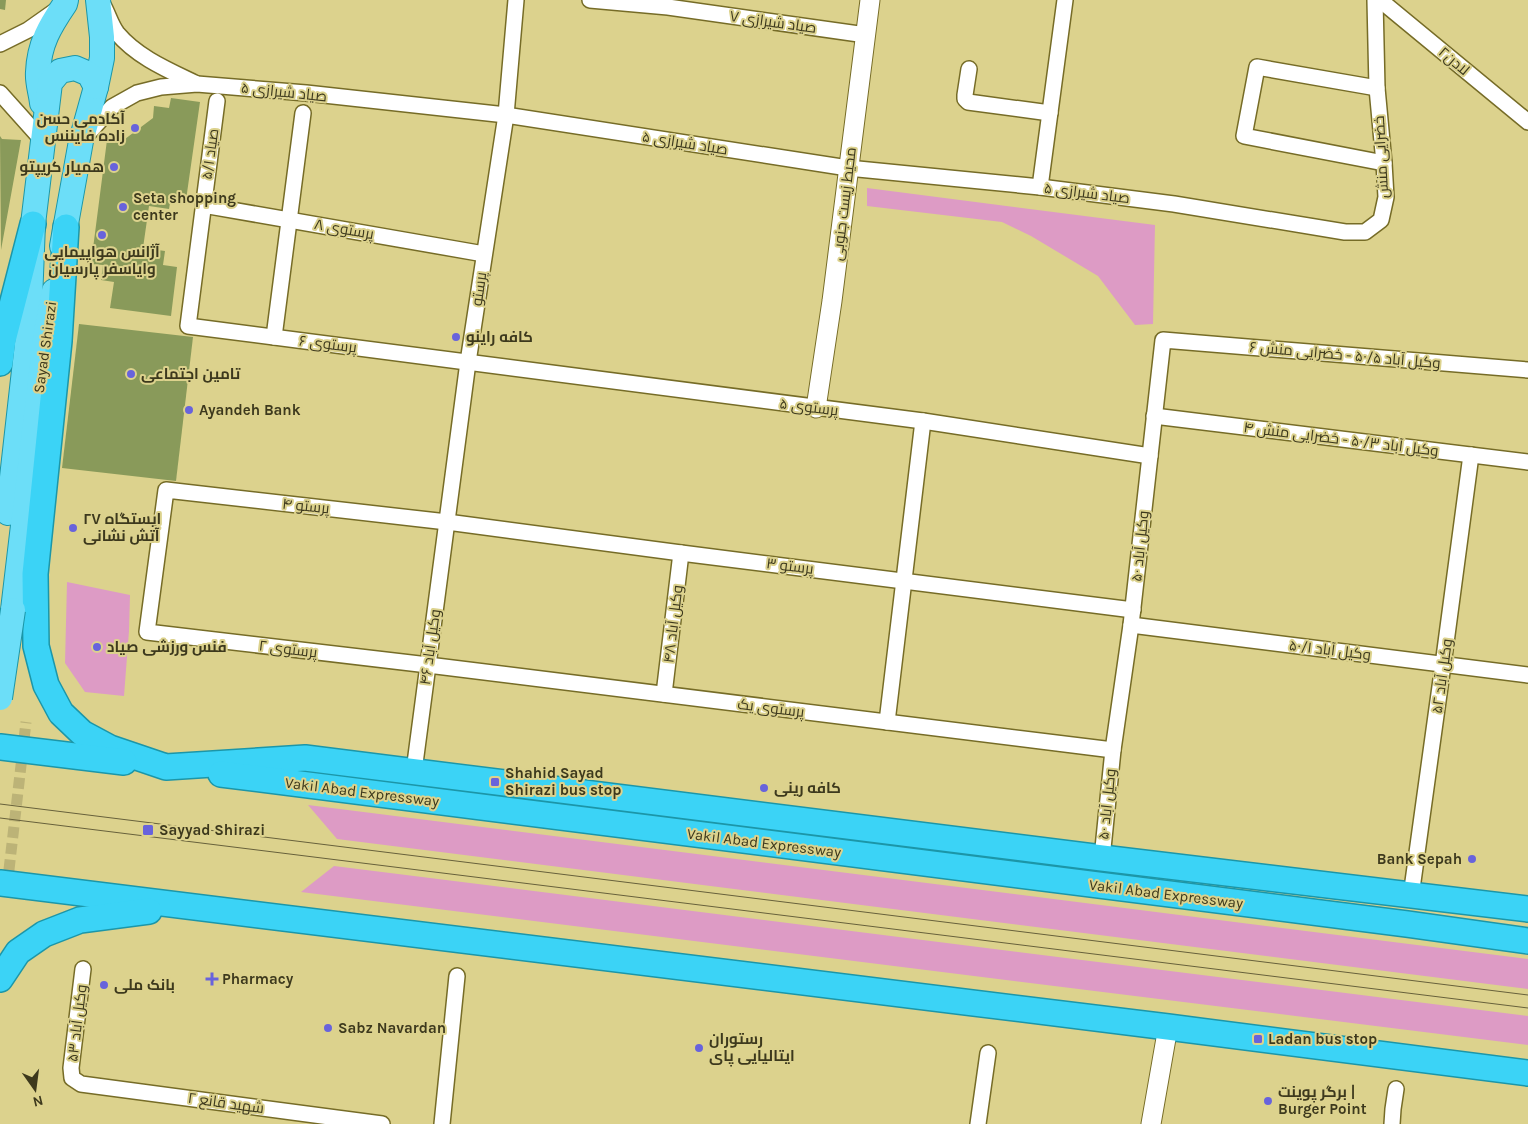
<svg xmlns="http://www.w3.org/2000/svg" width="1528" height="1124" font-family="Karla,Cairo,sans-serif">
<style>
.green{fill:#dd9bc5}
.building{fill:#899a5a}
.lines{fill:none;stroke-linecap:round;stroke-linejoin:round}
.pedestrian-tunnel{stroke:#bcb377;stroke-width:11;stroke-dasharray:11 5.5;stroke-linecap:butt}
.minor-casing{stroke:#766c27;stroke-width:18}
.tertiary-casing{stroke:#766c27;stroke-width:21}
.primary-casing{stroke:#1c96a8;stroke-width:26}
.trunk-casing{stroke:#1c96a8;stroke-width:28}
.minor{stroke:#fff;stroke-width:15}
.tertiary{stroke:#fff;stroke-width:19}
.primary{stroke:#6cdef8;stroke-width:24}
.trunk{stroke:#3bd3f6;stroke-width:25}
.tram{stroke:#67613b;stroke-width:1}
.primary-bridge-casing{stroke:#1c96a8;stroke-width:26;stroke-linecap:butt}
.primary-bridge{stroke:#6cdef8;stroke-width:24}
.poi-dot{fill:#6863dc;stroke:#dcd28d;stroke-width:2}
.labels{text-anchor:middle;stroke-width:4;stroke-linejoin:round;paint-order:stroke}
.street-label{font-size:15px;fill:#3d391d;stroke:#dcd28d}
.poi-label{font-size:15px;font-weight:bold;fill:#3d391d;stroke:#dcd28d;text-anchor:start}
</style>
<rect width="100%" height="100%" fill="#dcd28d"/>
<!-- green -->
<g class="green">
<path d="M 867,188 L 1155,225 L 1153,324 L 1135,325 L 1098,276 L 1031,236 L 1002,222 L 867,206 Z"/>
<path d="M 67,582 L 130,595 L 129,631 L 124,696 L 85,692 L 65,663 Z"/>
<path d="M 308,805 L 1528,959 L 1528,989 L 337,839 Z"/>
<path d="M 334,866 L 1528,1016 L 1528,1045 L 301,892 Z"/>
</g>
<!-- building -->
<g class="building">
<path d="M 0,0 L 6,0 L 5,10 L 0,9 Z"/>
<path d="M 171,98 L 200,102 L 186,200 L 171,197 L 169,209 L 149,206 L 143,248 L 165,251 L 163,265 L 177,267 L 171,316 L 110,308 L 114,282 L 101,280 L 103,265 L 91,264 L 107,140 L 121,142 L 153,118 L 154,106 L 169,108 Z"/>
<path d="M 0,136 L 2,139 L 21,140 L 1,250 Z"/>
<path d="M 79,324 L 193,337 L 176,481 L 62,468 Z"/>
</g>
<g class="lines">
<!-- pedestrian-tunnel -->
<path class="pedestrian-tunnel" d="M 7,887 L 26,722"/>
<!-- minor casing -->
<g class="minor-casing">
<g id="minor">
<path d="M 590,0 L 668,7 L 866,35"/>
<path d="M 1380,0 L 1528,122"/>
<path d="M 103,5 C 108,14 111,25 117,33 C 137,57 168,70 195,83"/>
<path d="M 0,44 L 28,30 L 55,11"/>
<path d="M 969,69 L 965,95 L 965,99 L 968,102 L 1050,113"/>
<path d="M 1377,88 L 1257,67 L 1244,136 L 1384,163"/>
<path d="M 0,93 L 43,141"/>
<path d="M 217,101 L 188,326 L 923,421 L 1150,456"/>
<path d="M 85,137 L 112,107 L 137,93 L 161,87 L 197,84 L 306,93 L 506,115 L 848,168 L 1040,187 L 1174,204 L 1345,232 L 1365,232 L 1381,220 L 1386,197 L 1384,163 L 1377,88 L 1375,0"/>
<path d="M 1040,187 L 1065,0"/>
<path d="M 203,205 L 484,254"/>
<path d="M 274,337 L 303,113"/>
<path d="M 1154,416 L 1528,462"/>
<path d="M 1131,625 L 1528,675"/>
<path d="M 664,694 L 681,553"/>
<path d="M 887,722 L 923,421"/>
<path d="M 1113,750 L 428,665 L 147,632 L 166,490 L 447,522 L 681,553 L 1133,610"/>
<path d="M 414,771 L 468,362 L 506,115 L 516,0"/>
<path d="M 1102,858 L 1113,750 L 1131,625 L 1163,340 L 1528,370"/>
<path d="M 1411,896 L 1443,665 L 1471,455"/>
<path d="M 83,969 L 71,1068 L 72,1078 L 81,1084 L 382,1124"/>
<path d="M 442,1124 L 457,976"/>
<path d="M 978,1124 L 988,1053"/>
<path d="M 1392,1124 L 1393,1109 L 1396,1089"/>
</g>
</g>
<!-- tertiary casing -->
<g class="tertiary-casing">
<g id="tertiary">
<path d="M 816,408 L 832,301 L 870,0"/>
<path d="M 1151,1124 L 1168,1027"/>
</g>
</g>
<!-- primary casing -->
<g class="primary-casing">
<g id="primary">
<path d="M 42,103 C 41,93 37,82 38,72 C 39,44 50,26 65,4 L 66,0"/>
<path d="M 62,246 L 81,141 L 96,87 L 102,58 L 102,37 L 98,0"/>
<path d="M 8,513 L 29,326 L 33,224 L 50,83 L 60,71 L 75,68 L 89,74 L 96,87"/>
<path d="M 13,610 L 46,331 L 54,291"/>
</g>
</g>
<!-- trunk casing -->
<g class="trunk-casing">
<g id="trunk">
<path d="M 66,227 L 59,341 L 35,574 L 36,646 L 46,685 L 61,713 L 82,733 L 110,748 L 166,767 L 305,758 L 1102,858 L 1528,909"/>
<path d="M 0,363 L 3,340 L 33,224"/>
<path d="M 0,747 L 124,762"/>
<path d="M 221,774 L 1407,924 L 1528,941"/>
<path d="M 0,883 L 1168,1027 L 1528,1073"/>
<path d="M 0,979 L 18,952 L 44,934 L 80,920 L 149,911"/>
</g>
</g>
<!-- minor -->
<use href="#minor" class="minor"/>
<!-- tertiary -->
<use href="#tertiary" class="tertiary"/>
<!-- primary -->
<use href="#primary" class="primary"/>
<!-- trunk -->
<use href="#trunk" class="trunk"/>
<!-- tram -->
<g class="tram">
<path d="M 0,804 L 1528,995"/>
<path d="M 0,818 L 1528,1008"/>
</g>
<!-- primary-bridge casing -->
<g class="primary-bridge-casing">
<path id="primary-bridge" d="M 0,698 L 13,610"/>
</g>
<!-- primary-bridge -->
<use href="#primary-bridge" class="primary-bridge"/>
</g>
<!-- markers -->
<g class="poi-dot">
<circle cx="135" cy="128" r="5"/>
<circle cx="114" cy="167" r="5"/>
<circle cx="123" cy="207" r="5"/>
<circle cx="102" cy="235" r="5"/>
<circle cx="456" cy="337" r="5"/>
<circle cx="131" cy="374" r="5"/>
<circle cx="189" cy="410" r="5"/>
<circle cx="73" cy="528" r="5"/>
<circle cx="97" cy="647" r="5"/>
<rect x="490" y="777" width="10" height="10" rx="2.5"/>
<circle cx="764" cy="788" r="5"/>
<rect x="142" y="824" width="12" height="12" rx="2.5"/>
<circle cx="1472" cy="859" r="5"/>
<path d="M209.5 971.5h5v5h5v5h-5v5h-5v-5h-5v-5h5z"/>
<circle cx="104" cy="985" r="5"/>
<circle cx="328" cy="1028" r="5"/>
<rect x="1253" y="1034" width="10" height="10" rx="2.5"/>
<circle cx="699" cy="1048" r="5"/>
<circle cx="1268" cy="1101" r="5"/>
</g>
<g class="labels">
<!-- street labels -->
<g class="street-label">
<text transform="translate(773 22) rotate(8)" y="5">صیاد شیرازی ۷</text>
<text transform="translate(1454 61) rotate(40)" y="5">لادن۲</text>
<text transform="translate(284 92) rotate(6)" y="5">صیاد شیرازی ۵</text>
<text transform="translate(685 143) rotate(9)" y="5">صیاد شیرازی ۵</text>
<text transform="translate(210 154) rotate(-82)" y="5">صیاد ۵/۱</text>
<text transform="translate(1381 157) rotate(-93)" y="5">خضرایی منش</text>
<text transform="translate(1087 193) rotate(7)" y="5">صیاد شیرازی ۵</text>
<text transform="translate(844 204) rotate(-83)" y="5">محیط زیست جنوبی</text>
<text transform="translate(344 229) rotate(10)" y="5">پرستوی ۸</text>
<text transform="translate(479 289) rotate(-82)" y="5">پرستو</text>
<text transform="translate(328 344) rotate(7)" y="5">پرستوی ۶</text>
<text transform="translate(45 347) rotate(-82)" y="5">Sayad Shirazi</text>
<text transform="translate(1345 355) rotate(5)" y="5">وکیل آباد ۵۰/۵ - خضرایی منش ۶</text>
<text transform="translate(809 407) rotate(7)" y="5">پرستوی ۵</text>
<text transform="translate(1341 439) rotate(7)" y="5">وکیل آباد ۵۰/۳ - خضرایی منش ۴</text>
<text transform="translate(306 506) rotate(6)" y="5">پرستو ۴</text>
<text transform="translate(1140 546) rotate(-84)" y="5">۵۰ وکیل آباد</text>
<text transform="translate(790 566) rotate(7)" y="5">پرستو ۳</text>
<text transform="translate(673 624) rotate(-83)" y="5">۴۸ وکیل آباد</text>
<text transform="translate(430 647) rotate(-82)" y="5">۴۶ وکیل آباد</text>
<text transform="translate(288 649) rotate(7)" y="5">پرستوی ۲</text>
<text transform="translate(1330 650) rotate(7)" y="5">وکیل آباد ۵۰/۱</text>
<text transform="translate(1442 676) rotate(-82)" y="5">۵۲ وکیل آباد</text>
<text transform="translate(771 708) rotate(7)" y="5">پرستوی یک</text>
<text transform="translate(362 792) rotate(7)" y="5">Vakil Abad Expressway</text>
<text transform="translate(1107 804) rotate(-84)" y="5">وکیل آباد ۵۰</text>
<text transform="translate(764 843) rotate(7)" y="5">Vakil Abad Expressway</text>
<text transform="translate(1166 894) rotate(7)" y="5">Vakil Abad Expressway</text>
<text transform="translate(77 1023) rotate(-83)" y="5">وکیل آباد ۵۳</text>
<text transform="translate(226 1103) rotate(8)" y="5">شهید قانع ۲</text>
</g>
<!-- poi labels -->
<g class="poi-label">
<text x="125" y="124" text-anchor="end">آکادمی حسن<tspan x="125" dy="17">زاده فایننس</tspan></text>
<text x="104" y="172" text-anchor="end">همیار کریپتو</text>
<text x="133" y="203">Seta shopping<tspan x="133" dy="17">center</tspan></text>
<text x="102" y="257" text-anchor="middle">آژانس هواپیمایی<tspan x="102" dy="17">وایاسفر پارسیان</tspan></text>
<text x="466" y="342">کافه راینو</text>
<text x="141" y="379">تامین اجتماعی</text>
<text x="199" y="415">Ayandeh Bank</text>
<text x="83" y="524">ایستگاه ۲۷<tspan x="83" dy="17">آتش نشانی</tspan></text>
<text x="107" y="652">فنس ورزشی صیاد</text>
<text x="505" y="778">Shahid Sayad<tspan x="505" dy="17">Shirazi bus stop</tspan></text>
<text x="774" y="793">کافه رینی</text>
<text x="159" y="835">Sayyad Shirazi</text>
<text x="1462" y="864" text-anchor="end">Bank Sepah</text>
<text x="222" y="984">Pharmacy</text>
<text x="114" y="990">بانک ملی</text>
<text x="338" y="1033">Sabz Navardan</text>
<text x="709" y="1044">رستوران<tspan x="709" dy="17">ایتالیایی پای</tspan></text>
<text x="1268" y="1044">Ladan bus stop</text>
<text x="1278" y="1097">برگر پوینت |<tspan x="1278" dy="17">Burger Point</tspan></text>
</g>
</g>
<!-- north arrow -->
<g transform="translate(35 1089) rotate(166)" stroke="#dcd28d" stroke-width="4" paint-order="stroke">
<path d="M0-4L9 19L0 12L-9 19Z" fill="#3d391d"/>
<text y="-8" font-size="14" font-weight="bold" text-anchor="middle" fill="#3d391d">N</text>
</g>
</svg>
